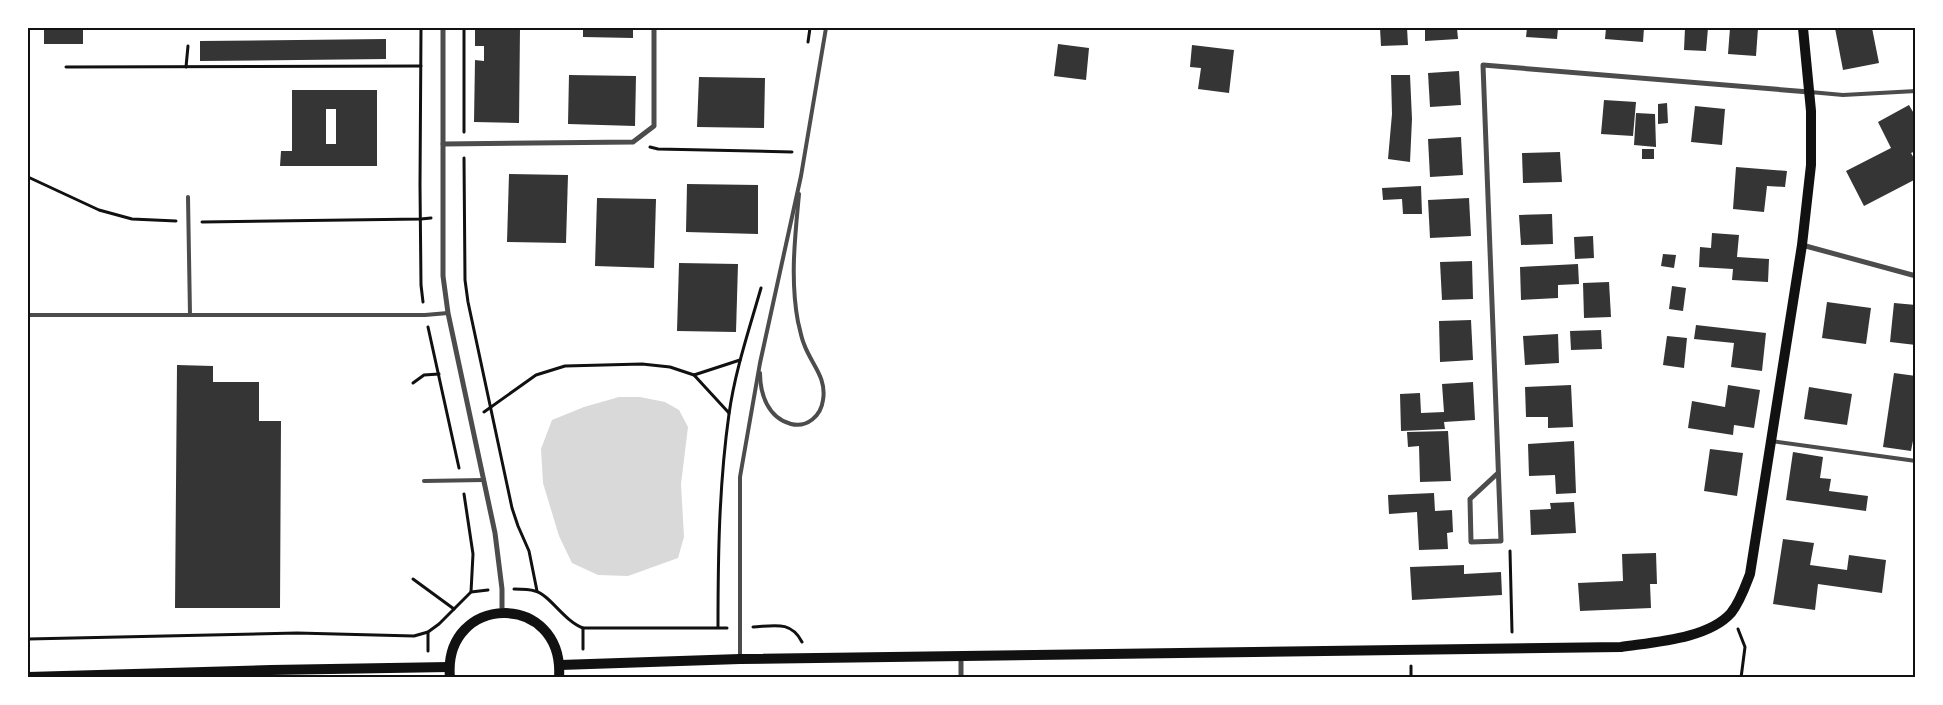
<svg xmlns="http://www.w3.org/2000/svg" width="1943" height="705" font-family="'DejaVu Sans',sans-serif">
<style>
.water{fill:#d9d9d9}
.building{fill:#353535;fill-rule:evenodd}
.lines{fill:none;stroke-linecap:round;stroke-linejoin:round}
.path{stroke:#111;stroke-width:3}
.service{stroke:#4c4c4c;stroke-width:4}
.minor{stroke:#4c4c4c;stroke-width:5}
.secondary{stroke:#111;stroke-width:10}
.neatline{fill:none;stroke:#111;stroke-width:2}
</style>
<rect width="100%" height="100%" fill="#fff"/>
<!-- water -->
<path class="water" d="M 619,397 L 640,397 L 665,402 L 679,410 L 688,427 L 681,484 L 684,537 L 678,558 L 628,576 L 598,575 L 572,563 L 559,536 L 543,483 L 541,449 L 552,420 L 584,407 Z"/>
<!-- building -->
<g class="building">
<rect x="44" y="28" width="39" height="16"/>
<path d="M 475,28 L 520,28 L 519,123 L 474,122 L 475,60 L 484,61 L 484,46 L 475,46 Z"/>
<path d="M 583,28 L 633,28 L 633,38 L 583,37 Z"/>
<path d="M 1380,28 L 1407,28 L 1408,45 L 1381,46 Z"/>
<path d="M 1425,28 L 1457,28 L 1458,39 L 1425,41 Z"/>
<path d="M 1527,28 L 1558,28 L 1557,39 L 1526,37 Z"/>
<path d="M 1606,28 L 1644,28 L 1643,42 L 1605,39 Z"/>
<path d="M 1685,28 L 1708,28 L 1706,51 L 1684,50 Z"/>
<path d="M 1730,28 L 1758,28 L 1756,56 L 1728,54 Z"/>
<path d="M 1835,28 L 1872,28 L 1879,63 L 1843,70 Z"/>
<path d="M 386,39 L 386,59 L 200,61 L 200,41 Z"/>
<path d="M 1058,44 L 1089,48 L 1086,80 L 1054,76 Z"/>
<path d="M 1192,45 L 1234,50 L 1229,93 L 1198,89 L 1201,68 L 1190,67 Z"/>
<path d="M 1459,71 L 1461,105 L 1430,107 L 1428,73 Z"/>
<path d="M 569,75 L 636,76 L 635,126 L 568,124 Z"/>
<path d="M 1391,75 L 1410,75 L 1412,119 L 1410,162 L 1388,159 L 1392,114 Z"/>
<path d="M 699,77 L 765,78 L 764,128 L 697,127 Z"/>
<path d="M 292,90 L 377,90 L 377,166 L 280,166 L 281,151 L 292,151 ZM 326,109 L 336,109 L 336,144 L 326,144 Z"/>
<path d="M 1604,100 L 1636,102 L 1633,136 L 1601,134 Z"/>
<path d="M 1667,103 L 1668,123 L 1658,124 L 1658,104 Z"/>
<path d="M 1909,105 L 1916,117 L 1916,151 L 1911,153 L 1916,162 L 1916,179 L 1864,206 L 1846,171 L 1891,148 L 1878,122 Z"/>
<path d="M 1695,106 L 1725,109 L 1722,145 L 1691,142 Z"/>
<path d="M 1636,113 L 1655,114 L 1656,147 L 1634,145 Z"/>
<path d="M 1461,137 L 1463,175 L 1430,177 L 1428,139 Z"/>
<rect x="1642" y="149" width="12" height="10"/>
<path d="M 1560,152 L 1562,182 L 1523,183 L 1522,153 Z"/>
<path d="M 1736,167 L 1787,171 L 1785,187 L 1767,186 L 1764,212 L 1733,209 Z"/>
<path d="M 509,174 L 568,175 L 566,243 L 507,242 Z"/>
<path d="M 687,184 L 758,185 L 758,234 L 686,232 Z"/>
<path d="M 1421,186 L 1422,214 L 1403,214 L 1402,199 L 1383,200 L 1382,188 Z"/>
<path d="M 597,198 L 656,199 L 654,268 L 595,266 Z"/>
<path d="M 1469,198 L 1471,236 L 1430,238 L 1428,200 Z"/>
<path d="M 1552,214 L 1553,244 L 1521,245 L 1519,215 Z"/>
<path d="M 1712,233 L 1739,235 L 1737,257 L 1769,259 L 1768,282 L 1732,280 L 1733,269 L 1699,267 L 1700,247 L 1711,248 Z"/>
<path d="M 1593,236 L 1594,258 L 1575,259 L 1574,237 Z"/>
<path d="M 1663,254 L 1676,255 L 1674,268 L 1661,266 Z"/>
<path d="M 1472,261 L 1473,299 L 1442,300 L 1440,262 Z"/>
<path d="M 679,263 L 738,264 L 736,332 L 677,331 Z"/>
<path d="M 1578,264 L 1579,284 L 1558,285 L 1558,298 L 1521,300 L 1520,267 Z"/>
<path d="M 1609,282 L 1611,317 L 1584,318 L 1583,283 Z"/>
<path d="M 1672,286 L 1686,288 L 1683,311 L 1669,309 Z"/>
<path d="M 1827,302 L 1871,308 L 1866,344 L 1822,338 Z"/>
<path d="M 1894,303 L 1916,305 L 1916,345 L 1890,342 Z"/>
<path d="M 1471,320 L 1473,360 L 1440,362 L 1439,321 Z"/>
<path d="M 1696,325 L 1766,333 L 1762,371 L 1731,367 L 1734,343 L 1694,339 Z"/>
<path d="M 1601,330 L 1602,349 L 1571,350 L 1570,331 Z"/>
<path d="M 1558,334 L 1559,363 L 1525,365 L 1523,336 Z"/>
<path d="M 1667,336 L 1687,338 L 1684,368 L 1663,365 Z"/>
<path d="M 177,365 L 213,366 L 213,382 L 259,382 L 259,421 L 281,421 L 280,608 L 175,608 Z"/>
<path d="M 1894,373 L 1916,376 L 1916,425 L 1911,451 L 1883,447 Z"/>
<path d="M 1473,382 L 1475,420 L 1444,422 L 1445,429 L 1401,431 L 1400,394 L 1420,393 L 1421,413 L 1444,412 L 1442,384 Z"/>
<path d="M 1571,385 L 1573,427 L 1548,428 L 1548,417 L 1526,417 L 1525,387 Z"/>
<path d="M 1728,385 L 1760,390 L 1754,428 L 1734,425 L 1733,435 L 1688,428 L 1692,401 L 1725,407 Z"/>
<path d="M 1809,387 L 1852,394 L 1847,425 L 1804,419 Z"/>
<path d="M 1448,431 L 1451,481 L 1420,482 L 1419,446 L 1408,447 L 1407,432 Z"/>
<path d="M 1574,441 L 1576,493 L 1556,494 L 1555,475 L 1529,476 L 1528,444 Z"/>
<path d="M 1710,449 L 1743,453 L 1737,496 L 1704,491 Z"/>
<path d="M 1793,452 L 1823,457 L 1820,478 L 1831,479 L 1829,491 L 1868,496 L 1866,511 L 1786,500 Z"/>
<path d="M 1434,493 L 1435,511 L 1452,510 L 1453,532 L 1447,533 L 1448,549 L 1419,550 L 1417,512 L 1389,514 L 1388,495 Z"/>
<path d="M 1574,502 L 1576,533 L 1531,535 L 1530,510 L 1551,509 L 1550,503 Z"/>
<path d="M 1783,539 L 1814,543 L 1810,565 L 1847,570 L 1849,555 L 1886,560 L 1882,593 L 1818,584 L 1815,610 L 1773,604 Z"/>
<path d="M 1656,553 L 1657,584 L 1650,584 L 1651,608 L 1580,611 L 1578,583 L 1623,581 L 1622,554 Z"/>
<path d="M 1464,565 L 1464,574 L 1501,572 L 1502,595 L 1412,600 L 1410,567 Z"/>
</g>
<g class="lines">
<!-- path -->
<g class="path">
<path d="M 421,28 L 420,185 L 421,285 L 423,302"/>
<path d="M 808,42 L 810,28"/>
<path d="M 66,67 L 421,66"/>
<path d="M 186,67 L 188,46"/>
<path d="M 464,132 L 464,28"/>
<path d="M 650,147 L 658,149 L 792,152"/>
<path d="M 464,158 L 465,280 L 468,302 L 512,508 L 518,526 L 529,551 L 537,591"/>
<path d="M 28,177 L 99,210 L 132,219 L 176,221"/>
<path d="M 202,222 L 421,219 L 431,218"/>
<path d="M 428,327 L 459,468"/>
<path d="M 694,375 L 740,360"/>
<path d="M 413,383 L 424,375 L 439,374"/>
<path d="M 484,412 L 536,375 L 565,366 L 642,364 L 670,367 L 694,375 L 729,413"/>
<path d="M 464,494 L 473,554 L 471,592"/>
<path d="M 1510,551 L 1512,632"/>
<path d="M 413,579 L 454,609"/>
<path d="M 514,589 C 521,589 529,589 535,591 C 550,595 564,621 583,628 L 727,628"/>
<path d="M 718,627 C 718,556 719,485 729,414 C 735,371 749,330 761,288"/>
<path d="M 753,627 C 773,626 791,620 802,642"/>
<path d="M 1738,629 L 1745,647 L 1741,678"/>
<path d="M 28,639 L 297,633 L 414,636 L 428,632 L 439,624 L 471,592 L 488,590"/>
<path d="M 583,649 L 583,628"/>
<path d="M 428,651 L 428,632"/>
<path d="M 1411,666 L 1411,678"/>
</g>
<!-- service -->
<g class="service">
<path d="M 1810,92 L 1843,95 L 1916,91"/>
<path d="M 188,197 L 190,315"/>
<path d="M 28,315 L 425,315 L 448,313"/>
<path d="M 760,373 C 760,394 768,418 791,424 C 807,428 821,416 823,400 C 827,377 811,364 804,344 C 801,337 800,329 798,322 C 790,279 795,237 799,194"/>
<path d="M 1771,441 L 1916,461"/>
<path d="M 424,481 L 484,480"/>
<path d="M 740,657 L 740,477 L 760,363 L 801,176 L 826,28"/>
</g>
<!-- minor -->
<g class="minor">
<path d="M 443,28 L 443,276 L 448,313 L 495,533 L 502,589 L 502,612"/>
<path d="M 443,144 L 633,142 L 654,126 L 654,28"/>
<path d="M 1802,245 L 1916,276"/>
<path d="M 1498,473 L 1470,499 L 1471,542 L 1501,541 L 1483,65 L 1809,92"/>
<path d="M 961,656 L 961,678"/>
</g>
<!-- secondary -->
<g class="secondary">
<path d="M 560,665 L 740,659 L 1621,647 C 1654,642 1708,639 1731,613 C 1740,602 1745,587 1750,574 L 1802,245 L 1811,165 L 1811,111 L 1803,28"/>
<path d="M 28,677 L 271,670 L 449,667"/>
<path d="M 450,678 C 442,593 565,590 559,678"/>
</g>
</g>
<!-- border -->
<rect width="1943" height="705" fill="none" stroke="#ffffff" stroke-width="58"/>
<rect x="29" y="29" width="1885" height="647" class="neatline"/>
</svg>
